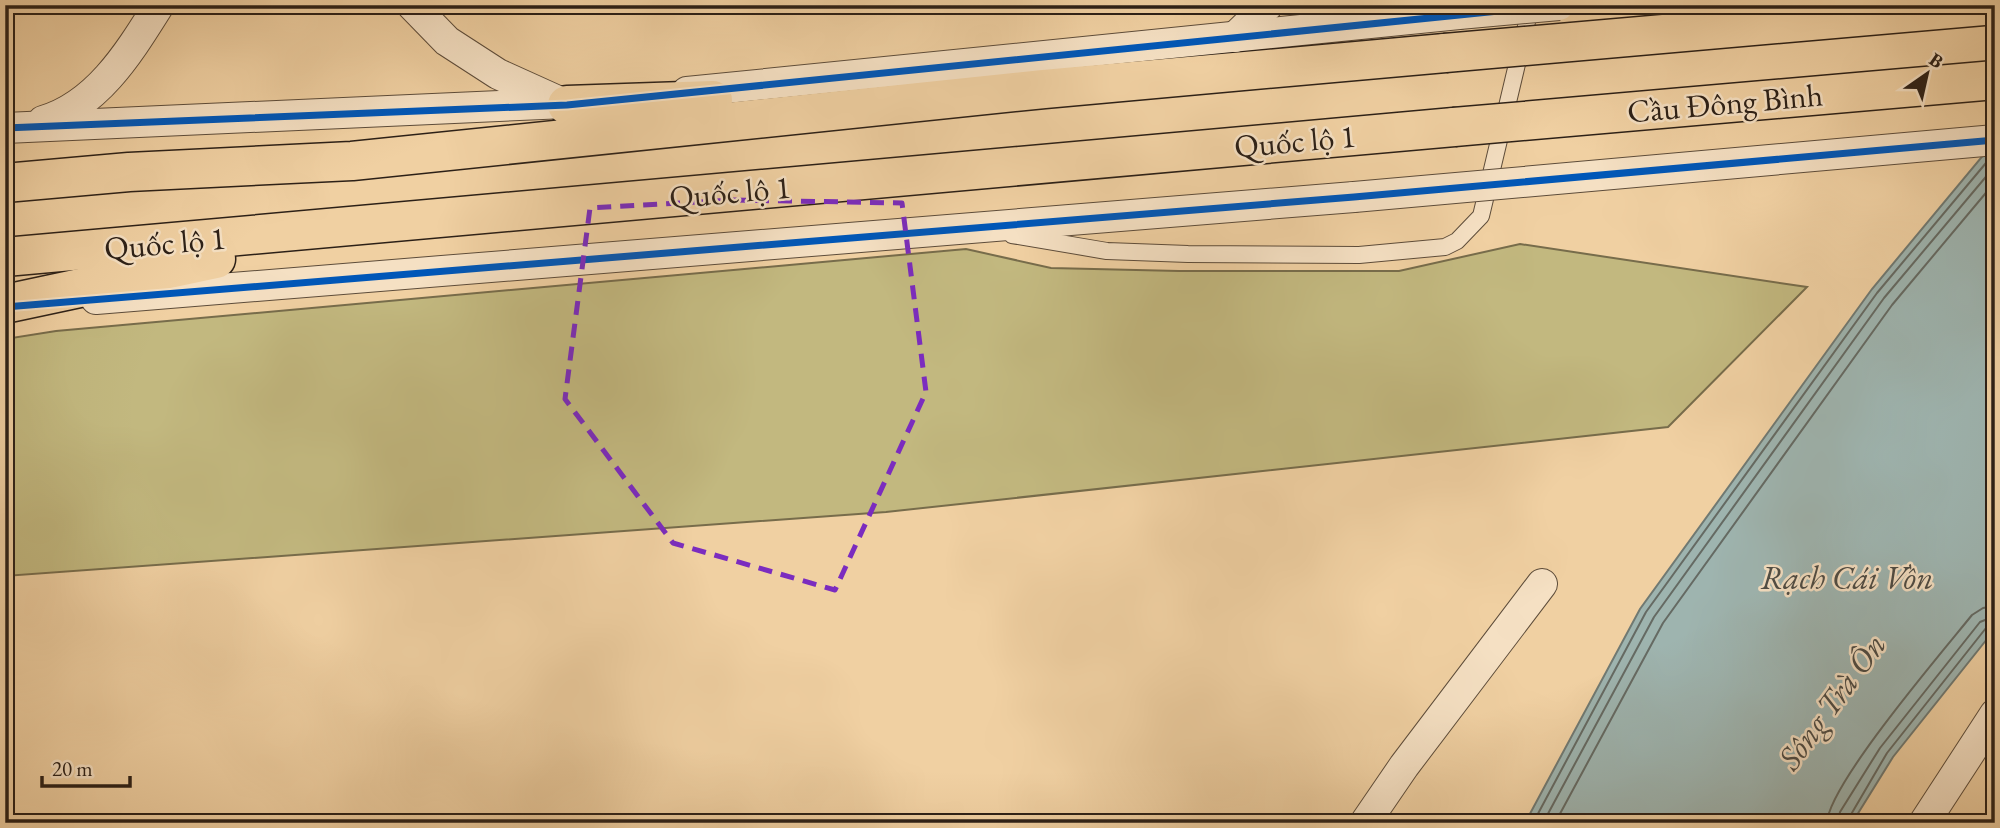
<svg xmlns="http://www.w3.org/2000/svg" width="2000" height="828" font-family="'EB Garamond',serif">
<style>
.green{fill:#c2b87f;stroke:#776c4b;stroke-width:2}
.water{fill:#9eb4af;stroke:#707972;stroke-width:2}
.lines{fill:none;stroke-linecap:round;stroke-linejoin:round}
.shore{stroke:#656a63;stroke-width:2}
.lane-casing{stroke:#5d4c3a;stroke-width:18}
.street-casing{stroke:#5d4c3a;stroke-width:32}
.highway-casing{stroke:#2c2017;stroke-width:41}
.lane{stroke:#f5e0c3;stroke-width:16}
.street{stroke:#f5e0c3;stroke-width:30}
.highway{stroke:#f0d0a2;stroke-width:38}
.street-bridge-casing{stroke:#5d4c3a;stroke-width:32;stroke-linecap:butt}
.highway-bridge-casing{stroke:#2c2017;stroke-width:41;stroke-linecap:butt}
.street-bridge{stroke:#f5e0c3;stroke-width:30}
.highway-bridge{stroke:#f0d0a2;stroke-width:38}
.cycleway-casing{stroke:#f5e0c3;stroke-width:11}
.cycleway{stroke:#0057b8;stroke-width:7}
.marked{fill:none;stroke:#7b2cbf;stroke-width:5;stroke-dasharray:14 9;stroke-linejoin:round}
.labels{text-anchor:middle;stroke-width:5;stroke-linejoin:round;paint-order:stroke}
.street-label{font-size:32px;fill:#2c2017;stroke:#f5e0c3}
.water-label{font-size:33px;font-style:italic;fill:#4e4c45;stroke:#f5e0c3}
</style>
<rect width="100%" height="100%" fill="#f0d0a2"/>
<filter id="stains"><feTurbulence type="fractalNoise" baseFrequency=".00286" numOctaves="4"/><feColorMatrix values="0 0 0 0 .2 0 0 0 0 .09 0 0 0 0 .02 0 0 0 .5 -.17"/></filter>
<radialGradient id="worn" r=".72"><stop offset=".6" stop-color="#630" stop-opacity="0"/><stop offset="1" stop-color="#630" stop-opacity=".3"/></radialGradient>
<!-- green -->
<path class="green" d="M 1520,244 L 1807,287 L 1668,427 L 886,512 L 5,576 L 5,339 L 56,331 L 966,249 L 1051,268 L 1179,271 L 1399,271 Z"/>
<!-- water -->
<path class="water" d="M 1995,141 L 1995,629 L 1893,757 L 1852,823 L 1525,823 L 1640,609 L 1872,289 Z"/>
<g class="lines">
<!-- shore -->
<g class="shore">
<path d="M 1533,823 L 1646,612 L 1877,293 L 1991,157"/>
<path d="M 1543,823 L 1654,617 L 1884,298 L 1995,166"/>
<path d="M 1555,823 L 1663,623 L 1892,305 L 1995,182"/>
<path d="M 1827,823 C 1828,785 1943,651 1972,615 L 1983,608 L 1995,606"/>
<path d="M 1838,823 L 1840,812 L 1880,748 L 1980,622 L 1995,616"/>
<path d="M 1846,823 L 1887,753 L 1986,628 L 1995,625"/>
</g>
<!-- lane casing -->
<g class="lane-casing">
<path id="lane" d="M 1012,235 L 1107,251 L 1188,254 L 1359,255 L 1445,247 L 1457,241 L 1481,216 L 1531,5"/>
</g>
<!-- street casing -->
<g class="street-casing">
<g id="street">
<path d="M 412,5 L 447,41 L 498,74 L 560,102"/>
<path d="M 1235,37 L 1268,5"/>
<path d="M 687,92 L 1459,14"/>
<path d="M 43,121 C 98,105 130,51 159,5"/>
<path d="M 5,128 L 589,102"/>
<path d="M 96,299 L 1354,197"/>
<path d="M 1365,823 L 1404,766 L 1542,584"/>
<path d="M 1924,823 L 1995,714"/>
</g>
</g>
<!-- highway casing -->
<g class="highway-casing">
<g id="highway">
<path d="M 567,105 L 713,100"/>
<path d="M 5,183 L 129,172 L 352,161 L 1044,89 L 1445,53"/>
<path d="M 5,257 L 1454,127"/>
<path d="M 5,304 L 216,259"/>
</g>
</g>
<!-- lane -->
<use href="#lane" class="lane"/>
<!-- street -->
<use href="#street" class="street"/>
<!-- highway -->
<use href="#highway" class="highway"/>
<!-- street-bridge casing -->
<g class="street-bridge-casing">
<g id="street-bridge">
<path d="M 1459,14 L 1559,5"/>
<path d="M 1354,197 L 1995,140"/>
</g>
</g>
<!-- highway-bridge casing -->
<g class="highway-bridge-casing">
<g id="highway-bridge">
<path d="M 1445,53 L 1995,5"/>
<path d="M 1454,127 L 1995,80"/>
</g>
</g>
<!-- street-bridge -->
<use href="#street-bridge" class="street-bridge"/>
<!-- highway-bridge -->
<use href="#highway-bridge" class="highway-bridge"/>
<!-- cycleway casing -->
<g class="cycleway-casing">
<g id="cycleway">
<path d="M 5,128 L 567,105 L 1559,5"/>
<path d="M 5,307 L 1354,197 L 1995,140"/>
</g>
</g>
<!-- cycleway -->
<use href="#cycleway" class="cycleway"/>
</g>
<!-- marked area -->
<path class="marked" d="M 732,200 L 902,203 L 926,392 L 835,590 L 673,543 L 565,399 L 590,208 Z"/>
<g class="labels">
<!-- street labels -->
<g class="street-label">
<text transform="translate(1725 103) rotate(-5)" y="11">Cầu Đông Bình</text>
<text transform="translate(1295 141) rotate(-5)" y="11">Quốc lộ 1</text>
<text transform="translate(730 192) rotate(-5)" y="11">Quốc lộ 1</text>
<text transform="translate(165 243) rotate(-5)" y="11">Quốc lộ 1</text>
</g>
<!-- water labels -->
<g class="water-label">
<text x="1847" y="589">Rạch Cái Vồn</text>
<text transform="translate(1831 701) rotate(-54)" y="12">Sông Trà Ôn</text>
</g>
</g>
<!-- margin -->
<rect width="2000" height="828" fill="none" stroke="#f0d0a2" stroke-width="28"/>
<rect x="7" y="7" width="1986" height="814" fill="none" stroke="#2c2017" stroke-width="3.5"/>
<rect x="14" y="14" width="1972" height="800" fill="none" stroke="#2c2017" stroke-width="2"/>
<!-- north arrow -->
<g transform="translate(1927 74) rotate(34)" stroke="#f5e0c3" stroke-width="5" paint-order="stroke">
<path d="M0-5L12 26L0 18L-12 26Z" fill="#2c2017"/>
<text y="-10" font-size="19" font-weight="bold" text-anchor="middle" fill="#2c2017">B</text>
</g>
<!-- scale -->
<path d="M42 776v10h88v-10" fill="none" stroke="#2c2017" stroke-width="3.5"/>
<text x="52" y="776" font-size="21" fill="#2c2017" stroke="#f5e0c3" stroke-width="5" paint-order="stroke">20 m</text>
<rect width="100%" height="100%" filter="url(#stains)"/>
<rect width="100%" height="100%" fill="url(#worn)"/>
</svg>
